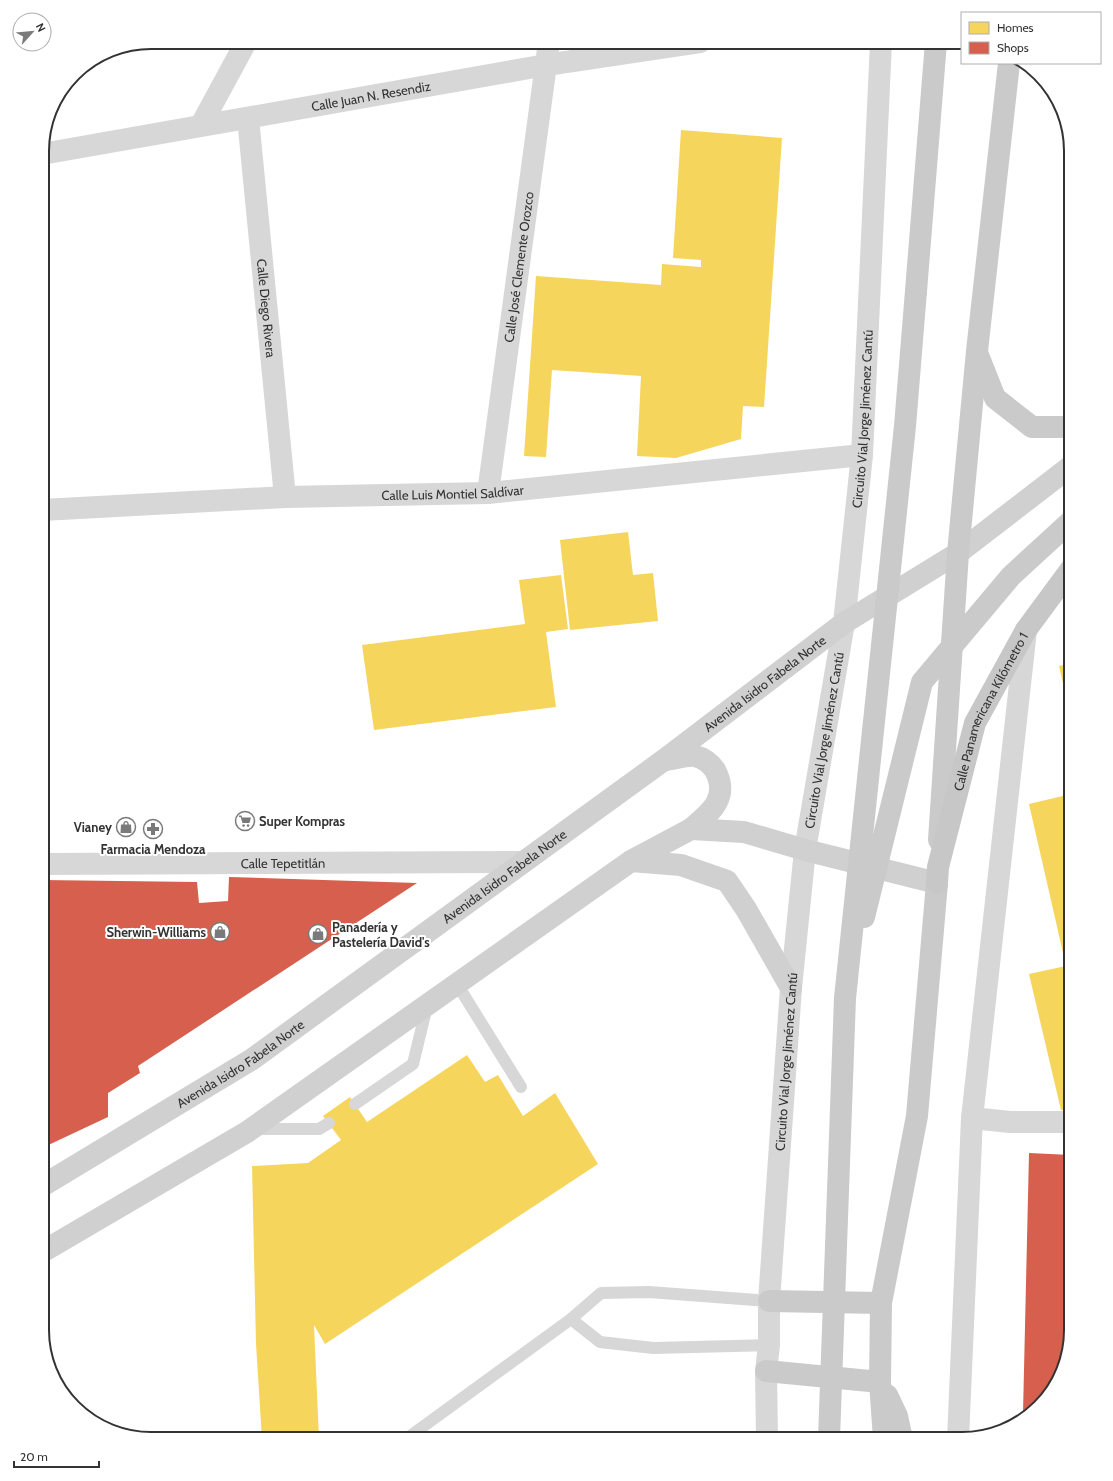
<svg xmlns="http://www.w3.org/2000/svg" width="1113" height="1481" font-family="Cabin,sans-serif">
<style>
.homes{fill:#f6d55c}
.shops{fill:#d6604d}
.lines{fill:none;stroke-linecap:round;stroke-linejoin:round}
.service{stroke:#d7d7d7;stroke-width:12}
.minor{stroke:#d7d7d7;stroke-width:22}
.tertiary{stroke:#d7d7d7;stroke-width:22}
.secondary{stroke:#d0d0d0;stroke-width:22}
.primary{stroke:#cacaca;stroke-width:22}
.trunk{stroke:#c7c7c7;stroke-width:22}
.primary-bridge{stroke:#cacaca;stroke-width:22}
.labels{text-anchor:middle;stroke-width:4;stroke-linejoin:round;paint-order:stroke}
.street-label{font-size:13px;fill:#333;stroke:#fff}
.poi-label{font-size:13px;font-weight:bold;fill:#333;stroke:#fff;text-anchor:start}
.rim{fill:none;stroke:#333;stroke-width:2}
</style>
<rect width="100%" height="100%" fill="#fff"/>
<!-- homes -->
<g class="homes">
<path d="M 681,130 L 782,138 L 764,407 L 743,406 L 741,439 L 676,458 L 637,456 L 641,376 L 552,370 L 546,457 L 524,456 L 536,276 L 661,285 L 662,264 L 701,267 L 701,260 L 673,258 Z"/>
<path d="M 628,532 L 633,575 L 653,573 L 658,621 L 570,630 L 560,540 Z"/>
<path d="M 561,575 L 568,629 L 546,632 L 556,707 L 374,730 L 362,645 L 525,624 L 519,580 Z"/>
<path d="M 1071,663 L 1071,714 L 1070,714 L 1059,666 Z"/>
<path d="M 1071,794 L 1071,1110 L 1061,1110 L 1029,974 L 1066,966 L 1029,804 Z"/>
<path d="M 467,1055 L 485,1082 L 498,1075 L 523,1116 L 555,1093 L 598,1164 L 325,1344 L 314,1325 L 319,1439 L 262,1439 L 256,1344 L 252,1166 L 308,1163 L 341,1140 L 323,1116 L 350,1097 L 367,1122 Z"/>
</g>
<!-- shops -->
<g class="shops">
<path d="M 229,877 L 417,883 L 138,1066 L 140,1073 L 108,1093 L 108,1117 L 42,1148 L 42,880 L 197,882 L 199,903 L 228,901 Z"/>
<path d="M 1029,1153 L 1071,1155 L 1071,1331 L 1057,1385 L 1030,1413 L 1023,1413 Z"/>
</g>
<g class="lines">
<!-- service -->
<g class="service">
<path d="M 457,984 L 521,1087"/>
<path d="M 355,1104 L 413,1064 L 427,1006"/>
<path d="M 255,1129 L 319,1129 L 329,1123"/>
<path d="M 571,1319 L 600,1342 L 653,1348 L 769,1345"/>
<path d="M 406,1439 L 571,1319 L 601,1293 L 649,1292 L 769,1301"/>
</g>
<!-- minor -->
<g class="minor">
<path id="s1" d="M 248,118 L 285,497"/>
<path d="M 201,125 L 246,42"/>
<path id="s2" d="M 42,154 L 546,65 L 700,42"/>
<path id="s3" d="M 488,493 L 549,42"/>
<path id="s4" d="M 42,510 L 285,497 L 488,493 L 862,455"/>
<path id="s5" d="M 42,864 L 523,862"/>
<path d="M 972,1118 L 1010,1122 L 1071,1122"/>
</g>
<!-- tertiary -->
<g class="tertiary">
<path id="s6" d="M 767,1439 L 766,1371 L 769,1345 L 769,1301 L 791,988 L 805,850 L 844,623 L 862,455 L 881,42"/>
<path d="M 958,1439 L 972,1118 L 1026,630"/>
</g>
<!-- secondary -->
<g class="secondary">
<path d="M 665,760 C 674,759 687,755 695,756 C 704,758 710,763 715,770 C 730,798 710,813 691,829"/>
<path d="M 631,861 L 681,865 L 727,881 L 746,909 L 791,988"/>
<path id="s7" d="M 42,1186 L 251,1060 L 664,760 L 844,623 L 958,553 L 1071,466"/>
<path d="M 42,1252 L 247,1132 L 631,861 L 691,829 L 744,832 L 805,850 L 937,883"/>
</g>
<!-- primary -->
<g class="primary">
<path d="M 916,291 L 936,42"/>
<path d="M 978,355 L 995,398 L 1032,427 L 1071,427"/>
<path d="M 939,840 L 958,553 L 977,351 L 1009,63"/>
<path d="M 769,1301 L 881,1303"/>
<path d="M 766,1371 L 880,1382"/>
<path d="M 887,1395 L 897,1416 L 902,1439"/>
<path d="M 884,1439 L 880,1382 L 881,1303 L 917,1116 L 937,883"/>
</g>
<!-- trunk -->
<path class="trunk" id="s8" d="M 937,883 L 938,867 L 975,723 L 1026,630 L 1071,569"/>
<!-- primary-bridge -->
<g class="primary-bridge">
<path d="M 864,917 L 922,682 L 1011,576 L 1071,521"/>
<path d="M 829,1439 L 845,998 L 905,426 L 916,291"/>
</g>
</g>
<!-- icons -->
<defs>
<g id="supermarket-ring" transform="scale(1)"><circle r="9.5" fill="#fff" stroke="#7a7a7a" stroke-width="1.5"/><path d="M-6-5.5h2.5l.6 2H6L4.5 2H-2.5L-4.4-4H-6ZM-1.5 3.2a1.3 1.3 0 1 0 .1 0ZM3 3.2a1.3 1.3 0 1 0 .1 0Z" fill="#7a7a7a"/></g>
<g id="shop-ring" transform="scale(1)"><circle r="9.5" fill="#fff" stroke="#7a7a7a" stroke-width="1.5"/><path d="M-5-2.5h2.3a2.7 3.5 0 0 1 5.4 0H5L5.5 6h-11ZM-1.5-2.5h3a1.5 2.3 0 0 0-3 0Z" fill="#7a7a7a"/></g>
<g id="pharmacy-ring" transform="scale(1)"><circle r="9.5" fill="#fff" stroke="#7a7a7a" stroke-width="1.5"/><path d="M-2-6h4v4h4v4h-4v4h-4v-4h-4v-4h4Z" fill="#7a7a7a"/></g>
</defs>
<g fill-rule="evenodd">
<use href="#supermarket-ring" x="245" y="821"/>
<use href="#shop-ring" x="126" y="827"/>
<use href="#pharmacy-ring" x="153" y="829"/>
<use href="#shop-ring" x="220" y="932"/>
<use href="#shop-ring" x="318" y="934"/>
</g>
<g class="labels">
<!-- street labels -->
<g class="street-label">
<text dy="5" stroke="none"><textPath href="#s2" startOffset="334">Calle Juan N. Resendiz</textPath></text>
<text dy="5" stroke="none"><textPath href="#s3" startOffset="228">Calle José Clemente Orozco</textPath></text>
<text dy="5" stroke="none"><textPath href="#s1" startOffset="191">Calle Diego Rivera</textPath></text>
<text dy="5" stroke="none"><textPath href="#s6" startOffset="1026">Circuito Vial Jorge Jiménez Cantú</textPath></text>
<text dy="5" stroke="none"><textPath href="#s4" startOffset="411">Calle Luis Montiel Saldívar</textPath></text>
<text dy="5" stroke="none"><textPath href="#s7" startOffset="881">Avenida Isidro Fabela Norte</textPath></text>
<text dy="5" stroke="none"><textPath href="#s8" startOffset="181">Calle Panamericana Kilómetro 1</textPath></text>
<text dy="5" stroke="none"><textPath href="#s6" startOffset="702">Circuito Vial Jorge Jiménez Cantú</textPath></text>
<text dy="5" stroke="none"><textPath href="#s5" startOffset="241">Calle Tepetitlán</textPath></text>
<text dy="5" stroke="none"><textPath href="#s7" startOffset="557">Avenida Isidro Fabela Norte</textPath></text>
<text dy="5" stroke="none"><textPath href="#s6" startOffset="378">Circuito Vial Jorge Jiménez Cantú</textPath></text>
<text dy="5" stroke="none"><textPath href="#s7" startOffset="233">Avenida Isidro Fabela Norte</textPath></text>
</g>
<!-- poi labels -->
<g class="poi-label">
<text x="259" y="826">Super Kompras</text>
<text x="112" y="832" text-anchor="end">Vianey</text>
<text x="153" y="854" text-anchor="middle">Farmacia Mendoza</text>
<text x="332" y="932">Panadería y<tspan x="332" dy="15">Pastelería David's</tspan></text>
<text x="206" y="937" text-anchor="end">Sherwin-Williams</text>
</g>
</g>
<!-- crop -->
<path d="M0 0H1113V1481H0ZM151 49H962A102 102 0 0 1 1064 151V1330A102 102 0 0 1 962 1432H151A102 102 0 0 1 49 1330V151A102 102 0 0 1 151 49Z" fill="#fff" fill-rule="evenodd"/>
<path class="rim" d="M151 49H962A102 102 0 0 1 1064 151V1330A102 102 0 0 1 962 1432H151A102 102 0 0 1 49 1330V151A102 102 0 0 1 151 49Z"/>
<!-- legend -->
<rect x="961" y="12" width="140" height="52" fill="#ffffff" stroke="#adadad"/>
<rect x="969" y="22" width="20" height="12" fill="#f6d55c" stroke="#adadad"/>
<text x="997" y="32" font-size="12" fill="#333333">Homes</text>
<rect x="969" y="42" width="20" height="12" fill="#d6604d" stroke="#adadad"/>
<text x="997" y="52" font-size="12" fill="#333333">Shops</text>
<!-- north arrow -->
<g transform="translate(32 32) rotate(63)"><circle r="19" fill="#ffffff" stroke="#adadad"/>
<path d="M0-3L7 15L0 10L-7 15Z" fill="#7a7a7a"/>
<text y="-6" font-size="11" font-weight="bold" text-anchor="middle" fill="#333333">N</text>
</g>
<!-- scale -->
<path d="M14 1461v6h85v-6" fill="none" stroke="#333333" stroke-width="2"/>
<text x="20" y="1461" font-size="12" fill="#333333" stroke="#ffffff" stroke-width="3" paint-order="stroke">20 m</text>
</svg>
